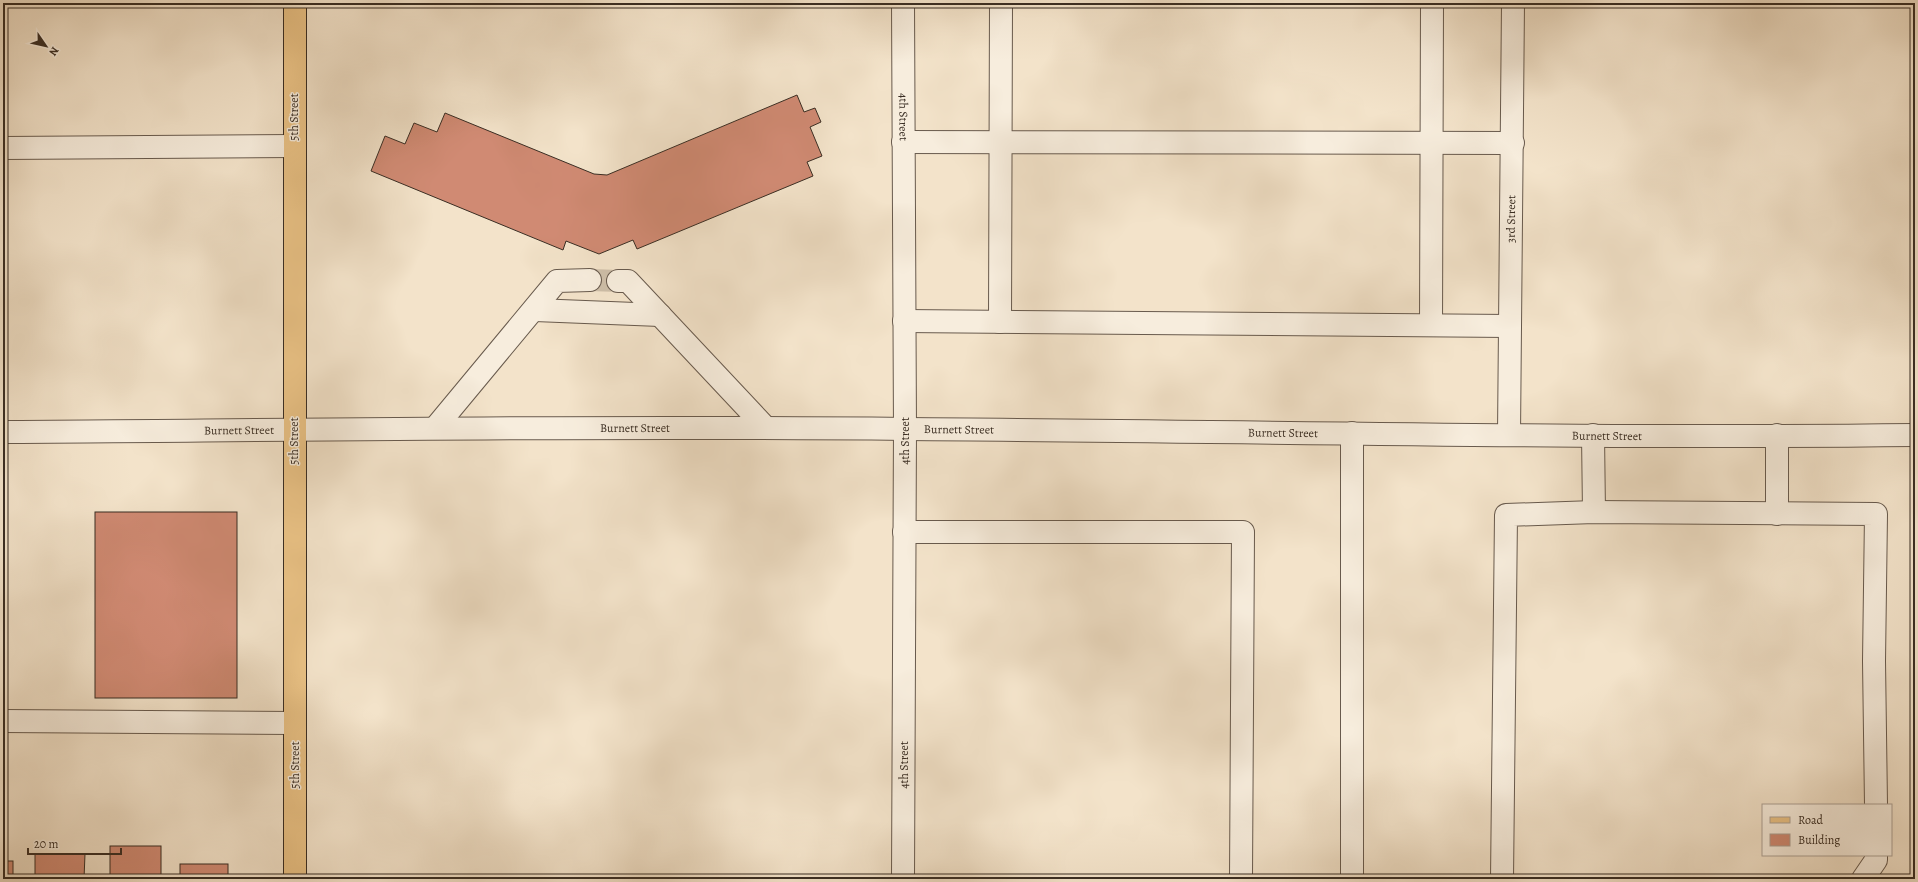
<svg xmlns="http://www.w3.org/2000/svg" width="1918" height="882" font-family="Alegreya,serif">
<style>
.building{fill:#d08a73;stroke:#392d23}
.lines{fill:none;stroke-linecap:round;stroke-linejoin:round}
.minor-tunnel{stroke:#cebfa9;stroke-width:22;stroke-dasharray:22 11;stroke-linecap:butt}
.minor-casing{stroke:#685a4d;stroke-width:24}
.major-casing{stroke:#392d23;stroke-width:24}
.minor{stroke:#f7eddd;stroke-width:22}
.major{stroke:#eac285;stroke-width:22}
.labels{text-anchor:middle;stroke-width:3;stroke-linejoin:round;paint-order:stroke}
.street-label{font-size:12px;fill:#392d23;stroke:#f7eddd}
</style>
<rect width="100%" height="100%" fill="#f3e3ca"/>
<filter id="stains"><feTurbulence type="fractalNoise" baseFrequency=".005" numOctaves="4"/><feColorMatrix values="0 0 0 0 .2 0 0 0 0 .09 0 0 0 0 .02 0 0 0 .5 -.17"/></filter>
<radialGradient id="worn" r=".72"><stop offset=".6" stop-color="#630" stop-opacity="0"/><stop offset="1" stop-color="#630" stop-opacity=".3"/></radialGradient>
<!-- building -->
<g class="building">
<path d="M 797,95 L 804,112 L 815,108 L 821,122 L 810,127 L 822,156 L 807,162 L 813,176 L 637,249 L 633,240 L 599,254 L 566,241 L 563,250 L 371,171 L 385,136 L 405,144 L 414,123 L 437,132 L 445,113 L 594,174 L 607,175 Z"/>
<rect x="95" y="512" width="142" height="186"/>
<rect x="110" y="846" width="51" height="33"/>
<path d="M 35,854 L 85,854 L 84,879 L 35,879 Z"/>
<rect x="3" y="861" width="10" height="18"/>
<rect x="180" y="864" width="48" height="15"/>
</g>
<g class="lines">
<!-- minor-tunnel -->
<path class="minor-tunnel" d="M 590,280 L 618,281"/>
<!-- minor casing -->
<g class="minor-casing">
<g id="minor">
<path id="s1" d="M 903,3 L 905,429 L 903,879"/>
<path d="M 903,142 L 1513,143"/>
<path d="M 3,148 L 294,146"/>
<path d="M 618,281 L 628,281 L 766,428"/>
<path d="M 535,310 L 660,315"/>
<path d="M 904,321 L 1510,326"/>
<path d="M 1000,322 L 1001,3"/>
<path d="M 1431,325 L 1432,3"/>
<path d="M 435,428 L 557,281 L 590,280"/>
<path id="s2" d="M 3,432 C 304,430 605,426 906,429 C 1242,431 1579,439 1915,435"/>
<path id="s3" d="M 1509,434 L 1513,3"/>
<path d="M 1593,435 L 1594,512"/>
<path d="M 1777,514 L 1777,435"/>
<path d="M 904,532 L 1243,532 L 1241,879"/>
<path d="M 3,721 L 294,723"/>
<path d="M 1352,879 L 1352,433"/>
<path d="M 1502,879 L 1506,515 L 1594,512 L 1876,514 L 1874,661 L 1876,805"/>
<path d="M 1863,879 L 1876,860 L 1876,855"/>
</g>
</g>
<!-- major casing -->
<g class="major-casing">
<path id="major" d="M 295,3 L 295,879"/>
</g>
<!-- minor -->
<use href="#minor" class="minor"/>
<!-- major -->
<use href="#major" class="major"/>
</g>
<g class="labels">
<!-- street labels -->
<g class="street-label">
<text transform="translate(294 117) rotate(-90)" y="4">5th Street</text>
<text dy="4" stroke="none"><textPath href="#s1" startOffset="114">4th Street</textPath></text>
<text dy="4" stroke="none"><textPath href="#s3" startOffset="215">3rd Street</textPath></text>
<text dy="4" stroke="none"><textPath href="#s2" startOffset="632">Burnett Street</textPath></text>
<text dy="4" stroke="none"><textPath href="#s2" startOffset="956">Burnett Street</textPath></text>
<text dy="4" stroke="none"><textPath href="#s2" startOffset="236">Burnett Street</textPath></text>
<text dy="4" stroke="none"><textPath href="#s2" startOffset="1280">Burnett Street</textPath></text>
<text dy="4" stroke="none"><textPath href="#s2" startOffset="1604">Burnett Street</textPath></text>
<text transform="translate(294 441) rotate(-90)" y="4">5th Street</text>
<text transform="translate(905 441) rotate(-90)" y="4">4th Street</text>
<text transform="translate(295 765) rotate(-90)" y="4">5th Street</text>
<text transform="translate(904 765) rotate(-90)" y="4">4th Street</text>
</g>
</g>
<!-- margin -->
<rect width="1918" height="882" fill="none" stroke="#f3e3ca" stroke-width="16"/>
<rect x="4" y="4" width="1910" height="874" fill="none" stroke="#392d23" stroke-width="2"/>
<rect x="8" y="8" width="1902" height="866" fill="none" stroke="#392d23"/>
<!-- legend -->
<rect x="1762" y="804" width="130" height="52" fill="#f7eddd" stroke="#aba093"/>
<rect x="1770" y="817" width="20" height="6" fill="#eac285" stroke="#aba093"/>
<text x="1798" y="824" font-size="12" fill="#392d23">Road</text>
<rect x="1770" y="834" width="20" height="12" fill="#d08a73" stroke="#aba093"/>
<text x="1798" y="844" font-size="12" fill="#392d23">Building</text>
<!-- north arrow -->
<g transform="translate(46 46) rotate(124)" stroke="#f7eddd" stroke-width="3" paint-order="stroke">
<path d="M0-3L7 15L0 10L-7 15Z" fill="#392d23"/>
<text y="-6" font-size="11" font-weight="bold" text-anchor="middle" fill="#392d23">N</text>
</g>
<!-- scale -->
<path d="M28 848v6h93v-6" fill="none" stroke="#392d23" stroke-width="2"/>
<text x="34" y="848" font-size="12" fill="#392d23" stroke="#f7eddd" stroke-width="3" paint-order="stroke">20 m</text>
<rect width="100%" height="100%" filter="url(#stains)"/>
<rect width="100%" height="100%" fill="url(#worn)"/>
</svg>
